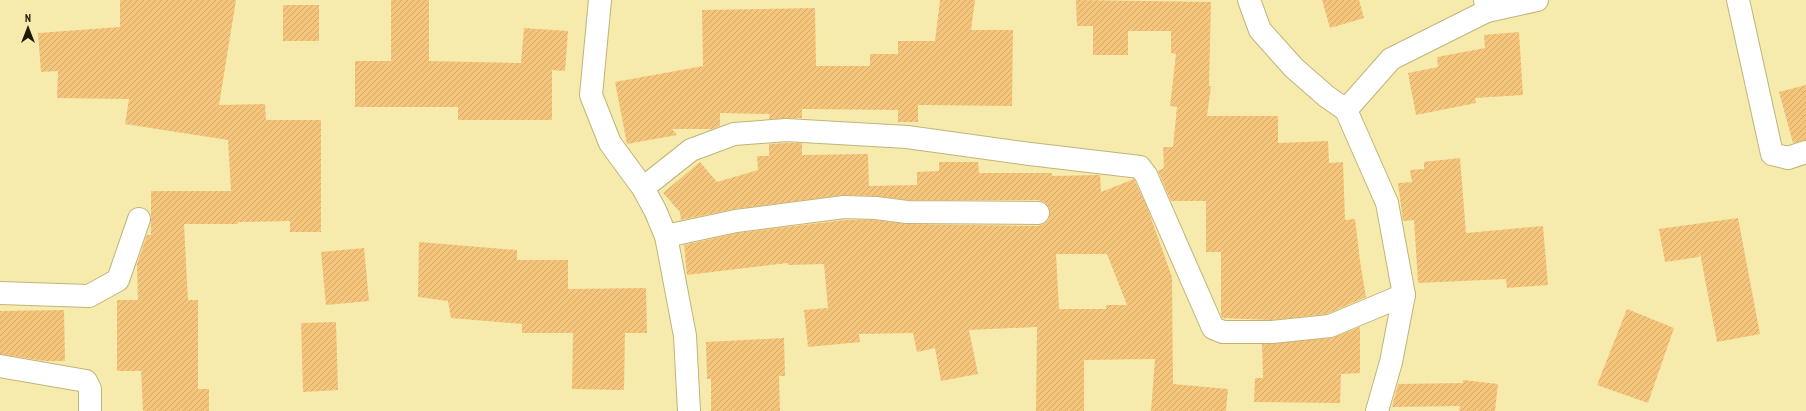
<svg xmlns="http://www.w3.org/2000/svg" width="1806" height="411" font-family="'PT Sans Narrow',sans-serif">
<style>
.building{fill:url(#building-hatch);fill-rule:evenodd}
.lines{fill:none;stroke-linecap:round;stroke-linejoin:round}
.minor-casing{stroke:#c1b479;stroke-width:24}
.minor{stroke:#fff;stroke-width:22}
</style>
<defs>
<pattern id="building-hatch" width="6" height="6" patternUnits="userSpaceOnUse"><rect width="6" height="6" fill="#f5c57c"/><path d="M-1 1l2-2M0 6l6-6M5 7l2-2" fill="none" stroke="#d2a96a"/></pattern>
</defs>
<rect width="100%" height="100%" fill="#f7eaad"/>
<!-- building -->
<g class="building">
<path d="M 120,0 L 236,0 L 219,105 L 265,104 L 266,120 L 321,120 L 321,232 L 290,232 L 290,221 L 238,222 L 238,224 L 184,224 L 188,300 L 198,300 L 198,389 L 209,389 L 209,411 L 143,411 L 141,371 L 117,371 L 117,300 L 138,300 L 137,264 L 147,235 L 151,235 L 151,191 L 231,191 L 228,140 L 125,124 L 129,99 L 57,98 L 58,71 L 41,72 L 38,33 L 120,27 Z"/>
<path d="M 391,0 L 429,0 L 429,61 L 521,63 L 524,28 L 568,31 L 565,71 L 552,70 L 552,120 L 458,120 L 458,107 L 355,107 L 355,61 L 391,61 Z"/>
<path d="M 940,0 L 975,0 L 971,30 L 1013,30 L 1012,106 L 918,105 L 918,122 L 898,122 L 898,110 L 802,109 L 802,118 L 769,119 L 770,114 L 720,113 L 720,126 L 712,129 L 672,129 L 677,135 L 627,144 L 615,82 L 703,66 L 702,10 L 815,8 L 816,66 L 870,66 L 870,54 L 898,54 L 898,41 L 935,41 Z"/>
<path d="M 1076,0 L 1211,2 L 1209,86 L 1211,86 L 1207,116 L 1278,116 L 1278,143 L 1328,141 L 1329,163 L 1343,162 L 1345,220 L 1355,219 L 1360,261 L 1366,297 L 1327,314 L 1271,320 L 1222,318 L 1221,315 L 1221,252 L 1206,252 L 1206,201 L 1171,201 L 1158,171 L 1164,168 L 1163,147 L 1173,147 L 1177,107 L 1170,106 L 1176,54 L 1171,53 L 1171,31 L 1128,31 L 1128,55 L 1093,55 L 1093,26 L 1077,26 Z"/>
<path d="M 1322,0 L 1359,0 L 1364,18 L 1330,28 Z"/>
<rect x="283" y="5" width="36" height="36"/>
<path d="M 1519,32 L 1523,95 L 1475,98 L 1476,103 L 1416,115 L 1408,73 L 1438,67 L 1437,57 L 1485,48 L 1484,35 Z"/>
<path d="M 1806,85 L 1806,140 L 1793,143 L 1779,92 Z"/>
<path d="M 786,143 L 802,143 L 802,155 L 868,154 L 869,186 L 917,185 L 917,172 L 939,171 L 939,162 L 978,162 L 979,173 L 1052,173 L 1052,176 L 1100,175 L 1101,192 L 1134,179 L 1147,207 L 1172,277 L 1173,384 L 1228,389 L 1226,411 L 1151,411 L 1155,359 L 1084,360 L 1084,411 L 1036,411 L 1037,327 L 969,330 L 978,374 L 941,381 L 935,348 L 917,352 L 913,333 L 859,334 L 860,342 L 808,347 L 804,310 L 828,308 L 824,264 L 788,265 L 788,263 L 687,275 L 684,245 L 738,233 L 845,220 L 875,220 L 907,224 L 1038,226 L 1044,224 L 1049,219 L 1050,213 L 1049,207 L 1044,202 L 1038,200 L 908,200 L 876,196 L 844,195 L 734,209 L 681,220 L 680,212 L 663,193 L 700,162 L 717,182 L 758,170 L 757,156 L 769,156 L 769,144 ZM 1056,254 L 1107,254 L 1127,305 L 1106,305 L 1106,309 L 1059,309 Z"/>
<path d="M 1460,158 L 1466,233 L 1543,226 L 1548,285 L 1507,288 L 1506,279 L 1418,283 L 1414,220 L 1403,221 L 1398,183 L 1412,182 L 1410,170 L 1424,169 L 1424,162 Z"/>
<path d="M 1738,218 L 1760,334 L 1717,342 L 1700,253 L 1699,257 L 1665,262 L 1659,229 Z"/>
<path d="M 419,242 L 517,250 L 517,260 L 568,260 L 568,289 L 646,288 L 647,333 L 625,333 L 624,390 L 572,389 L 573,333 L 522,333 L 522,324 L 451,318 L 448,301 L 418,297 Z"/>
<path d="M 364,248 L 369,301 L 326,305 L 321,252 Z"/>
<path d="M 1627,309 L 1674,328 L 1648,403 L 1597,385 Z"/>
<path d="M 64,310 L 65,361 L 45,361 L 0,354 L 0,311 Z"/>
<path d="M 336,322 L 338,390 L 303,392 L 301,323 Z"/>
<path d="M 1360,327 L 1360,373 L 1341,374 L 1340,403 L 1254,402 L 1255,378 L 1263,378 L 1262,344 L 1332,338 Z"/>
<path d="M 784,338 L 785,376 L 779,376 L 780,411 L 711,411 L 711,379 L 707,379 L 706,342 Z"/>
<path d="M 1463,380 L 1498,384 L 1495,411 L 1459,411 L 1460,406 L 1392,407 L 1398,384 L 1463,383 Z"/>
</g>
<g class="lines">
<!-- minor casing -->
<g class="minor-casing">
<g id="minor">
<path d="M 600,0 L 591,95 L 610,143 L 643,188 L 655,210 L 666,236 L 685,336 L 689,411"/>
<path d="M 1249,0 L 1260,30 L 1294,68 L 1326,96 L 1346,110 L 1387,203 L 1404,295 L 1391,362 L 1377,411"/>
<path d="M 1738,0 L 1772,154 L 1788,158 L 1806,152"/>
<path d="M 1487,11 L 1537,0"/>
<path d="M 1346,110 L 1391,59 L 1487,11 L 1485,0"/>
<path d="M 643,188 L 691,150 L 734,134 L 786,130 L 907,137 L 1030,154 L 1140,167 L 1146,175 L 1213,328 L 1223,332 L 1272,332 L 1330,326 L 1404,295"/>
<path d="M 666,236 L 736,221 L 844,207 L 876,208 L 907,212 L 1038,213"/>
<path d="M 0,293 L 89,296 L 118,280 L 139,219"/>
<path d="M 0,366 L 86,381 L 90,389 L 90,411"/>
</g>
</g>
<!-- minor -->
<use href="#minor" class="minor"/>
</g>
<!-- north arrow -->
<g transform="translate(28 28)" stroke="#f7eaad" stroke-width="3" paint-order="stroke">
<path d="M0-3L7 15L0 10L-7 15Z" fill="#1f1903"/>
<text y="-6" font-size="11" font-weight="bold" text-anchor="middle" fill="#1f1903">N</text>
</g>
</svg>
